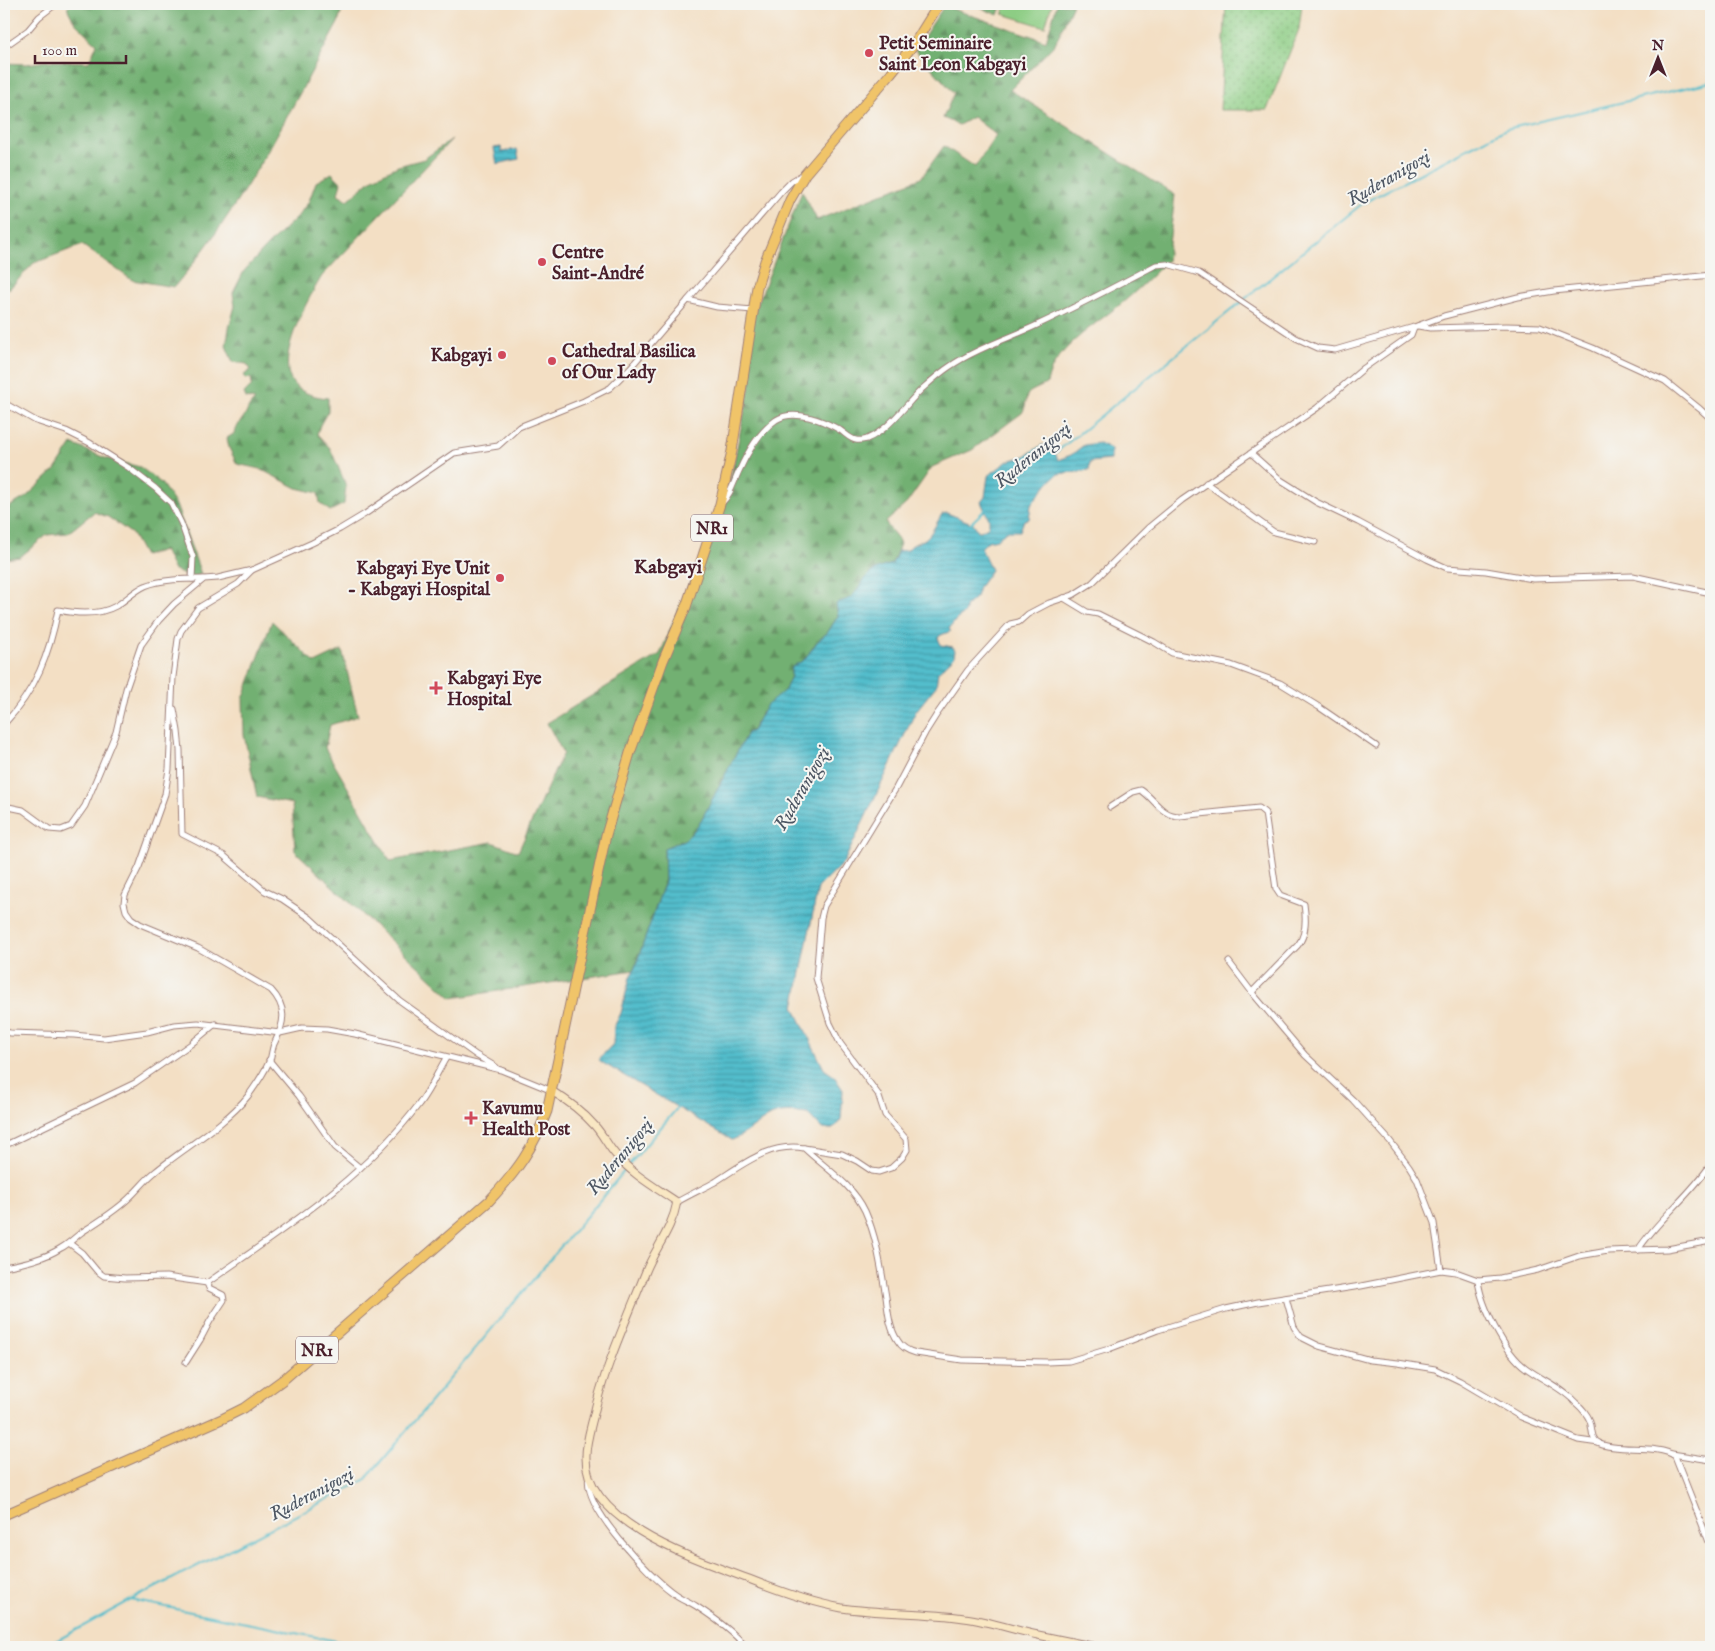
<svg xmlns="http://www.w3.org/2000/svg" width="1715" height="1651" font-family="'IM FELL English',serif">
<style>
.grass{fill:url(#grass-dots);stroke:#6c7658}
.forest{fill:url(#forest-firs);stroke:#5e684e}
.garden{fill:#8dcd84;stroke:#6c7658}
.water{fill:url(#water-rules);stroke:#4e6e7c}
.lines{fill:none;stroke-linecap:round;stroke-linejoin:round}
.stream{stroke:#52bdcc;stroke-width:2}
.street-casing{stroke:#9e7f78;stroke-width:7}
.secondary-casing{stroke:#9e7f78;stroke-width:9}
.highway-casing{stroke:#9e7f78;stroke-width:11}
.street{stroke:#fff;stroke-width:5}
.secondary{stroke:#f9e7c3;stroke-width:7}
.highway{stroke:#f0c469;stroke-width:9}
.poi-dot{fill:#d1495b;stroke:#f6f6f2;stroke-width:2}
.labels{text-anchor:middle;stroke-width:4;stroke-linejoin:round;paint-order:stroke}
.shield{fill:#f6f6f2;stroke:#7e6067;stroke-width:1}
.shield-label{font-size:16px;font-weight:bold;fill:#4a1f2b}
.poi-label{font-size:18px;font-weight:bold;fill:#4a1f2b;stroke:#f6f6f2;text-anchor:start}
.water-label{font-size:19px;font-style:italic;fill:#4d5663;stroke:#f6f6f2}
.quarter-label{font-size:20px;font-weight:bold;fill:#4a1f2b;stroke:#f6f6f2}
</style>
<defs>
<pattern id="grass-dots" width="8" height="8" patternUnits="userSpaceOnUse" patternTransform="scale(1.25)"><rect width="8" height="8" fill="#8dcd84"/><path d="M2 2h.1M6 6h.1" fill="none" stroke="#75a66c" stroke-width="1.8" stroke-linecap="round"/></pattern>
<pattern id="forest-firs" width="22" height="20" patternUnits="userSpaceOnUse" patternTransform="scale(1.25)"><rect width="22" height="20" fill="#72b072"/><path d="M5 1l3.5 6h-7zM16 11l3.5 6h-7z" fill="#608f5e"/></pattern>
<pattern id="water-rules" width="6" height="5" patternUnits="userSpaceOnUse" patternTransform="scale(1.25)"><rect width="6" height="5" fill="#52bdcc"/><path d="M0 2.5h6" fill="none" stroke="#4699a6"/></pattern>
</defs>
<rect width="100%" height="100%" fill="#f6f6f2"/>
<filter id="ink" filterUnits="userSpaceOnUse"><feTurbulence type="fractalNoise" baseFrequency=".02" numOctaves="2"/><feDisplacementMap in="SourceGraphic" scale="10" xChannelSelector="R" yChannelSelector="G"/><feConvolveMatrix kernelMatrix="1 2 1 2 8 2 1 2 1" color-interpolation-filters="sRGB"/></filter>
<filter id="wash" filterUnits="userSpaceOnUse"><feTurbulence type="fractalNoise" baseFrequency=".0096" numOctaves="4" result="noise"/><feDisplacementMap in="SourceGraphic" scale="20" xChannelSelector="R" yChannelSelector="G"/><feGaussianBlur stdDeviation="1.12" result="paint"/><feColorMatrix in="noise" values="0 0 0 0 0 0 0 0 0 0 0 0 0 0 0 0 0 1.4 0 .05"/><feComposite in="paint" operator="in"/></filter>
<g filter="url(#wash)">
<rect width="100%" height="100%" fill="#f3dfc4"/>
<!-- grass -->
<path class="grass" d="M 1226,4 L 1302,4 L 1299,29 L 1267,110 L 1220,110 Z"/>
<!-- forest -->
<g class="forest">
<path d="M 72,4 L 344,4 L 338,23 C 288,114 242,208 174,287 L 132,280 L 82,245 L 34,263 L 9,289 L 4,286 L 4,63 L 27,64 L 47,61 L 89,62 L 97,44 L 75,23 L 67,8 Z"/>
<path d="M 971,4 L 1002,4 L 998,15 Z"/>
<path d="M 1057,4 L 1073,4 L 1055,44 L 1010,90 L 1175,195 L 1167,261 C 1154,274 1141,287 1128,298 C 1101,322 1054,346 1047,383 C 1042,387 1031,390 1028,394 C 1025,398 1027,406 1022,413 L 972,450 L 932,467 L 907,503 L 886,522 C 889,531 898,535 900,544 L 892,564 C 886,566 878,568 873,571 C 857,583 861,598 838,602 L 836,604 L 838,616 L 828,632 L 817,642 L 804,660 L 793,666 L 791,670 L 791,676 L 785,690 L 761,713 L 759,721 L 756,722 L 752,731 L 747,733 L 698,826 L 686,839 L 664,848 L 665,881 L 634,970 L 452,998 L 295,851 L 292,804 L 257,797 L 244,735 L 243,699 L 272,621 L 315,663 L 342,650 L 358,716 L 330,725 L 325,748 L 390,861 L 492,842 L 518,852 L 563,753 L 547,723 L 660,654 L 698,563 L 724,509 L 750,385 L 750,323 L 802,191 L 817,220 L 921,178 L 944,146 L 975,167 L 996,135 L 973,117 L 959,125 L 943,118 L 954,93 L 915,50 L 944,6 L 1046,41 Z"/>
<path d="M 452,139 L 322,276 C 308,299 268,368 299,389 C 308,395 318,397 328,398 L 328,411 L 320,425 L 317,434 L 330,448 L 340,471 L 346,486 L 344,504 L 330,511 L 320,503 L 318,493 L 297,488 L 260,469 L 237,464 L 229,448 L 227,438 L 235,433 C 237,426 239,424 243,418 C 249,411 246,408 255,400 L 246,398 L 244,393 L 252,385 L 251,378 L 246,379 L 244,375 L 251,370 L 247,364 L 233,362 L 226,346 L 229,328 L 235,306 L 233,293 L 244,271 L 268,245 L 298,216 L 309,201 L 316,182 L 332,173 L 341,182 L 338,194 L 348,200 L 373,178 L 398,166 L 424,159 Z"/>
<path d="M 72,444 L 105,458 L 140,467 L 161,483 L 176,505 L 201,574 L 191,579 L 173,569 L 164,550 L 144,556 L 132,534 L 108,517 L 94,512 L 68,533 L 47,535 L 20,557 L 4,559 L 4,510 L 26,497 L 55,470 Z"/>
</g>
<!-- garden -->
<path class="garden" d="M 1006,4 L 1052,4 L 1045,27 L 1003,14 Z"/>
<!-- water -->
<g class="water">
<path d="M 501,147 L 502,152 L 517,149 L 519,159 L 497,164 L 494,148 Z"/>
<path d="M 1099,443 L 1111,449 L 1111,460 L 1090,462 L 1089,470 L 1058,474 L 1047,484 L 1031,505 L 1029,519 L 1024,520 L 1020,531 L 1006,531 L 997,539 L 988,541 L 981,548 L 991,570 L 979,587 L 976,597 L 965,607 L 965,612 L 955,621 L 949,629 L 951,631 L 941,635 L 938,638 L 941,645 L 953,647 L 955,650 L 954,657 L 938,672 L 936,686 L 916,711 L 844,862 L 818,888 L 794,1007 L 824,1069 L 834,1076 L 843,1090 L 841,1120 L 833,1129 L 822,1129 L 808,1114 C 798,1113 787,1111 776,1114 C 764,1117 748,1134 732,1140 L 598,1060 L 613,1044 L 614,1027 L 621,1013 L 630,977 L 634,970 L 665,881 L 664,848 L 686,839 L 698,826 L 747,733 L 752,731 L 766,706 L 785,690 L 791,676 L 791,669 L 793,666 L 804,660 L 817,642 L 828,632 L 838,616 L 836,604 L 838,602 C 859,598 856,586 870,574 C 875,569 885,566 892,564 L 898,551 L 908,550 C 912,543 919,543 925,539 C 932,534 937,522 942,514 L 947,513 L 974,524 L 978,531 L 981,531 L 989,526 L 989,519 L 981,502 L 985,497 L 988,476 L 1008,461 L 1025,456 L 1042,445 L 1052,446 L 1058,460 L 1071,455 L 1084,445 Z"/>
</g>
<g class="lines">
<!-- stream -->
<g class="stream">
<path d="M 1054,454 L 1363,203 L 1506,129 L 1711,82"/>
<path d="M 969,525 L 986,509"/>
<path d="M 629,1165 L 679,1106"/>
<path d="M 131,1600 L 366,1647"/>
<path d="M 45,1647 L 131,1600 L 365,1480 L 626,1169"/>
</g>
</g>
</g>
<g filter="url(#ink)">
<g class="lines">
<!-- street casing -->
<g class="street-casing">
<g id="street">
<path d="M 4,47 L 28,30 L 39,17 L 56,4"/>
<path d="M 688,300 L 781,192 L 792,181 L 802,175"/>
<path d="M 1418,326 L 1430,328 L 1506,326 L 1540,327 L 1593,348 L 1665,381 L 1700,409 L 1711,419"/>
<path d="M 4,403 L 36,421 L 66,431 L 90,443 L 129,468 L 155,488 L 171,503 L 181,523 L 193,557 L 192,579"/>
<path d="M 1252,454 L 1281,480 L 1316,502 L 1358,522 L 1427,559 L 1447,568 L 1486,571 L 1533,579 L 1633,576 L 1711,593"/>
<path d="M 1206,483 L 1274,532 L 1315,542"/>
<path d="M 721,504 C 731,494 733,484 739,471 C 747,453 759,432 776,420 C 794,408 824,421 840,430 C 846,434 850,439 856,440 C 860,441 863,440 867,439 C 890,429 905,405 923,388 C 931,381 940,373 949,367 C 975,349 1007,339 1035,326 C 1076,307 1116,286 1156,265 L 1167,264 L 1199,273 L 1296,338 L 1318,348 L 1335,350 L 1414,327 L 1444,316 L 1518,297 L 1554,291 L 1711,275"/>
<path d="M 1064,598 L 1087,612 L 1098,614 L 1154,642 L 1172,653 L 1231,665 L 1280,683 L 1319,707 L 1376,746"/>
<path d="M 174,709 L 178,731 L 180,750 L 182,834 L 223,855 L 265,891 L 282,899 L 310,918 L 399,1000 L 476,1055 L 496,1067"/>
<path d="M 4,724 C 36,690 49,655 58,610 C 77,614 98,616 116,606 C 126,600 134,591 145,586 C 162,579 185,579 203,579"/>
<path d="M 4,806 L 23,810 L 49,829 L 61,830 L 71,826 L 85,806 L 116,732 L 126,689 L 141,645 L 159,620 L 174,604 L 204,579 L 218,578 L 252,570 L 312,543 L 340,529 L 365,514 L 454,453 L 498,446 L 519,427 L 584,401 L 610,388 L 630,368 L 688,300 L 717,307 L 753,310"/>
<path d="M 1110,807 L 1133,792 L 1141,790 C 1156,800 1161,816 1180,816 L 1259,808 L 1265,813 L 1276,889 L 1280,895 L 1304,904 C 1306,918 1307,934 1298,945 L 1252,992"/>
<path d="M 1229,962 L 1254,995 L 1305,1055 L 1353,1100 L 1390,1141 L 1409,1166 L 1417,1179 L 1434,1223 L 1441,1270"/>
<path d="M 4,1031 L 10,1033 L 74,1035 L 104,1038 L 147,1032 L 174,1025 L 198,1023 L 280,1033 L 302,1028 L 327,1029 L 355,1034 L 501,1070 L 550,1090"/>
<path d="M 269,1060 L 299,1096 L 335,1147 L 360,1168"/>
<path d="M 4,1144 L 10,1143 L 135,1083 L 191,1044 L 215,1024"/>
<path d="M 804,1148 L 842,1154 L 857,1161 L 872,1171 L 879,1172 L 891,1168 L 902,1158 L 907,1150 L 906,1139 L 885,1115 L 878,1094 L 840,1043 L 830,1023 L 816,978 L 821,918 L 824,906 L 896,788 L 925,733 L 937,714 L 968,670 L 1010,624 L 1019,622 L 1028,614 L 1049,603 L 1073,595 L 1092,583 L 1148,528 L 1182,500 L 1317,408 L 1364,368 L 1411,335 L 1414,327"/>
<path d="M 677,1202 C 689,1195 702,1189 715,1182 C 742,1165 770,1142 804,1148 C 825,1168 852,1184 865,1211 C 877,1238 881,1268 886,1297 C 888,1311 889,1328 898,1341 C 902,1348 908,1351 916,1353 L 962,1360 L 1047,1362 L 1069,1361 L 1109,1349 L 1158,1330 L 1226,1309 L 1258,1302 L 1361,1286 L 1441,1270 L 1456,1272 L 1478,1280 L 1500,1278 L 1538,1270 L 1579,1256 L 1608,1251 L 1667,1249 L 1711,1241"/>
<path d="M 69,1243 L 82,1253 L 97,1271 L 104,1276 L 125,1278 L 166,1277 L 207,1283 C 282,1230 363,1179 419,1104 C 430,1090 437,1073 446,1058"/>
<path d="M 1638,1250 C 1658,1219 1690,1196 1711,1164"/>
<path d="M 4,1267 C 24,1263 44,1259 61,1248 C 69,1244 75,1237 82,1232 C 98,1222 114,1212 128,1199 C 137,1191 145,1180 155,1172 C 185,1147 224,1126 248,1096 C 256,1085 265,1071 270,1060 C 272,1054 272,1047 275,1042 C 285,1022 287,1007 271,990 L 198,948 L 140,924 L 131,918 L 126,911 L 124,903 L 125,895 L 139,867 L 165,794 L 169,769 L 173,677 L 178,639 L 181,631 L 198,608 L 238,584 L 252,570"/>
<path d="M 1478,1280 C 1481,1306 1505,1353 1526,1368 C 1542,1380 1563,1388 1576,1403 C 1582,1408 1587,1414 1590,1421 C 1593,1430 1590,1439 1600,1444 C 1619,1452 1658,1444 1675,1456 L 1711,1547"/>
<path d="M 1286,1298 L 1294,1327 L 1301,1337 L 1319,1346 L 1370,1360 L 1398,1363 L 1435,1369 L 1460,1381 L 1521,1417 L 1578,1440 L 1599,1443"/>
<path d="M 186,1362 L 200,1340 L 210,1321 L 224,1300 L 223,1295 L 209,1288 L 207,1283"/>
<path d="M 1672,1454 L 1711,1460"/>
<path d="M 589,1476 C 581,1506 650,1576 672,1592 C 679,1598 688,1601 696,1606 C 713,1617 733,1631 746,1647"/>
</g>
</g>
<!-- secondary casing -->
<g class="secondary-casing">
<path id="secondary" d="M 550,1090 C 567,1100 582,1111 595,1126 C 603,1135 608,1146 616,1155 C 633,1175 655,1187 677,1202 C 672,1229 656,1247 646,1271 C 627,1319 604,1368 593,1418 C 590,1430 586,1443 586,1456 C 584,1524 698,1560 749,1579 C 779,1591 809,1602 842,1608 C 882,1614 924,1612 964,1618 C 989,1621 1014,1630 1038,1635 C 1058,1639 1077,1643 1096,1647"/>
</g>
<!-- highway casing -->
<g class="highway-casing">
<path id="highway" d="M 4,1515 L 224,1418 L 244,1408 L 284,1379 L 489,1201 C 517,1171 533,1149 547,1111 L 606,835 L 630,753 L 663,661 L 686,607 L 720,504 L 732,451 L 757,287 L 765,261 L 790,200 L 805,174 L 891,73 L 914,44 L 939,4"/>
</g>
<!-- street -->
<use href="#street" class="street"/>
<!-- secondary -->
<use href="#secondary" class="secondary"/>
<!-- highway -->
<use href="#highway" class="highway"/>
</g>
</g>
<!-- markers -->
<g class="poi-dot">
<circle cx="869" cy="53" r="5"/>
<circle cx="542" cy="262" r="5"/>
<circle cx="502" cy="355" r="5"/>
<circle cx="552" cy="361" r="5"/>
<circle cx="500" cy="578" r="5"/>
<path d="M433.5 680.5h5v5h5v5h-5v5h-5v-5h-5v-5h5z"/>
<path d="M468.5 1110.5h5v5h5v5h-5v5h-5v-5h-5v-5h5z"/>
</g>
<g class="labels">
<!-- shield labels -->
<g class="shield">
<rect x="691" y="514.5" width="42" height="27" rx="4"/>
<rect x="296" y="1336.5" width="42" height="27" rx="4"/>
</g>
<g class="shield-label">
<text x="712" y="534">NR1</text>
<text x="317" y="1356">NR1</text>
</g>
<!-- poi labels -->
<g class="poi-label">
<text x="879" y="49">Petit Seminaire<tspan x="879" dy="21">Saint Leon Kabgayi</tspan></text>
<text x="552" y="258">Centre<tspan x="552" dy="21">Saint-André</tspan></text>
<text x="562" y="357">Cathedral Basilica<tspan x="562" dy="21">of Our Lady</tspan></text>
<text x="492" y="361" text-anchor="end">Kabgayi</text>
<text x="490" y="574" text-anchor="end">Kabgayi Eye Unit<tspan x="490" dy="21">- Kabgayi Hospital</tspan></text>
<text x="447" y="684">Kabgayi Eye<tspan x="447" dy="21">Hospital</tspan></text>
<text x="482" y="1114">Kavumu<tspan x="482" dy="21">Health Post</tspan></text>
</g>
<!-- water labels -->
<g class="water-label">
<text transform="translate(1388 177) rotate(-30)" y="7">Ruderanigozi</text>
<text transform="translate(1032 454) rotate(-39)" y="7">Ruderanigozi</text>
<text transform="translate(801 788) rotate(-60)" y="7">Ruderanigozi</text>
<text transform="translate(619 1156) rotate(-50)" y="7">Ruderanigozi</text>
<text transform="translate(311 1493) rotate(-28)" y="7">Ruderanigozi</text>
</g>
<!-- quarter labels -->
<g class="quarter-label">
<text x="668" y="573">Kabgayi</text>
</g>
</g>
<!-- margin -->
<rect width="1715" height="1651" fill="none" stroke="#f6f6f2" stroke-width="20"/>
<!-- north arrow -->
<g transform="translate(1658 58)" stroke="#f6f6f2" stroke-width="4" paint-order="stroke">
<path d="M0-4L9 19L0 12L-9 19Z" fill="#4a1f2b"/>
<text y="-8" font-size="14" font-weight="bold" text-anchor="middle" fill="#4a1f2b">N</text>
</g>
<!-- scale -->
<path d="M35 55v8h91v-8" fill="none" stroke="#4a1f2b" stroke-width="2.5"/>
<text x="42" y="55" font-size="15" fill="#4a1f2b" stroke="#f6f6f2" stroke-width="4" paint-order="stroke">100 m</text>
</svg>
